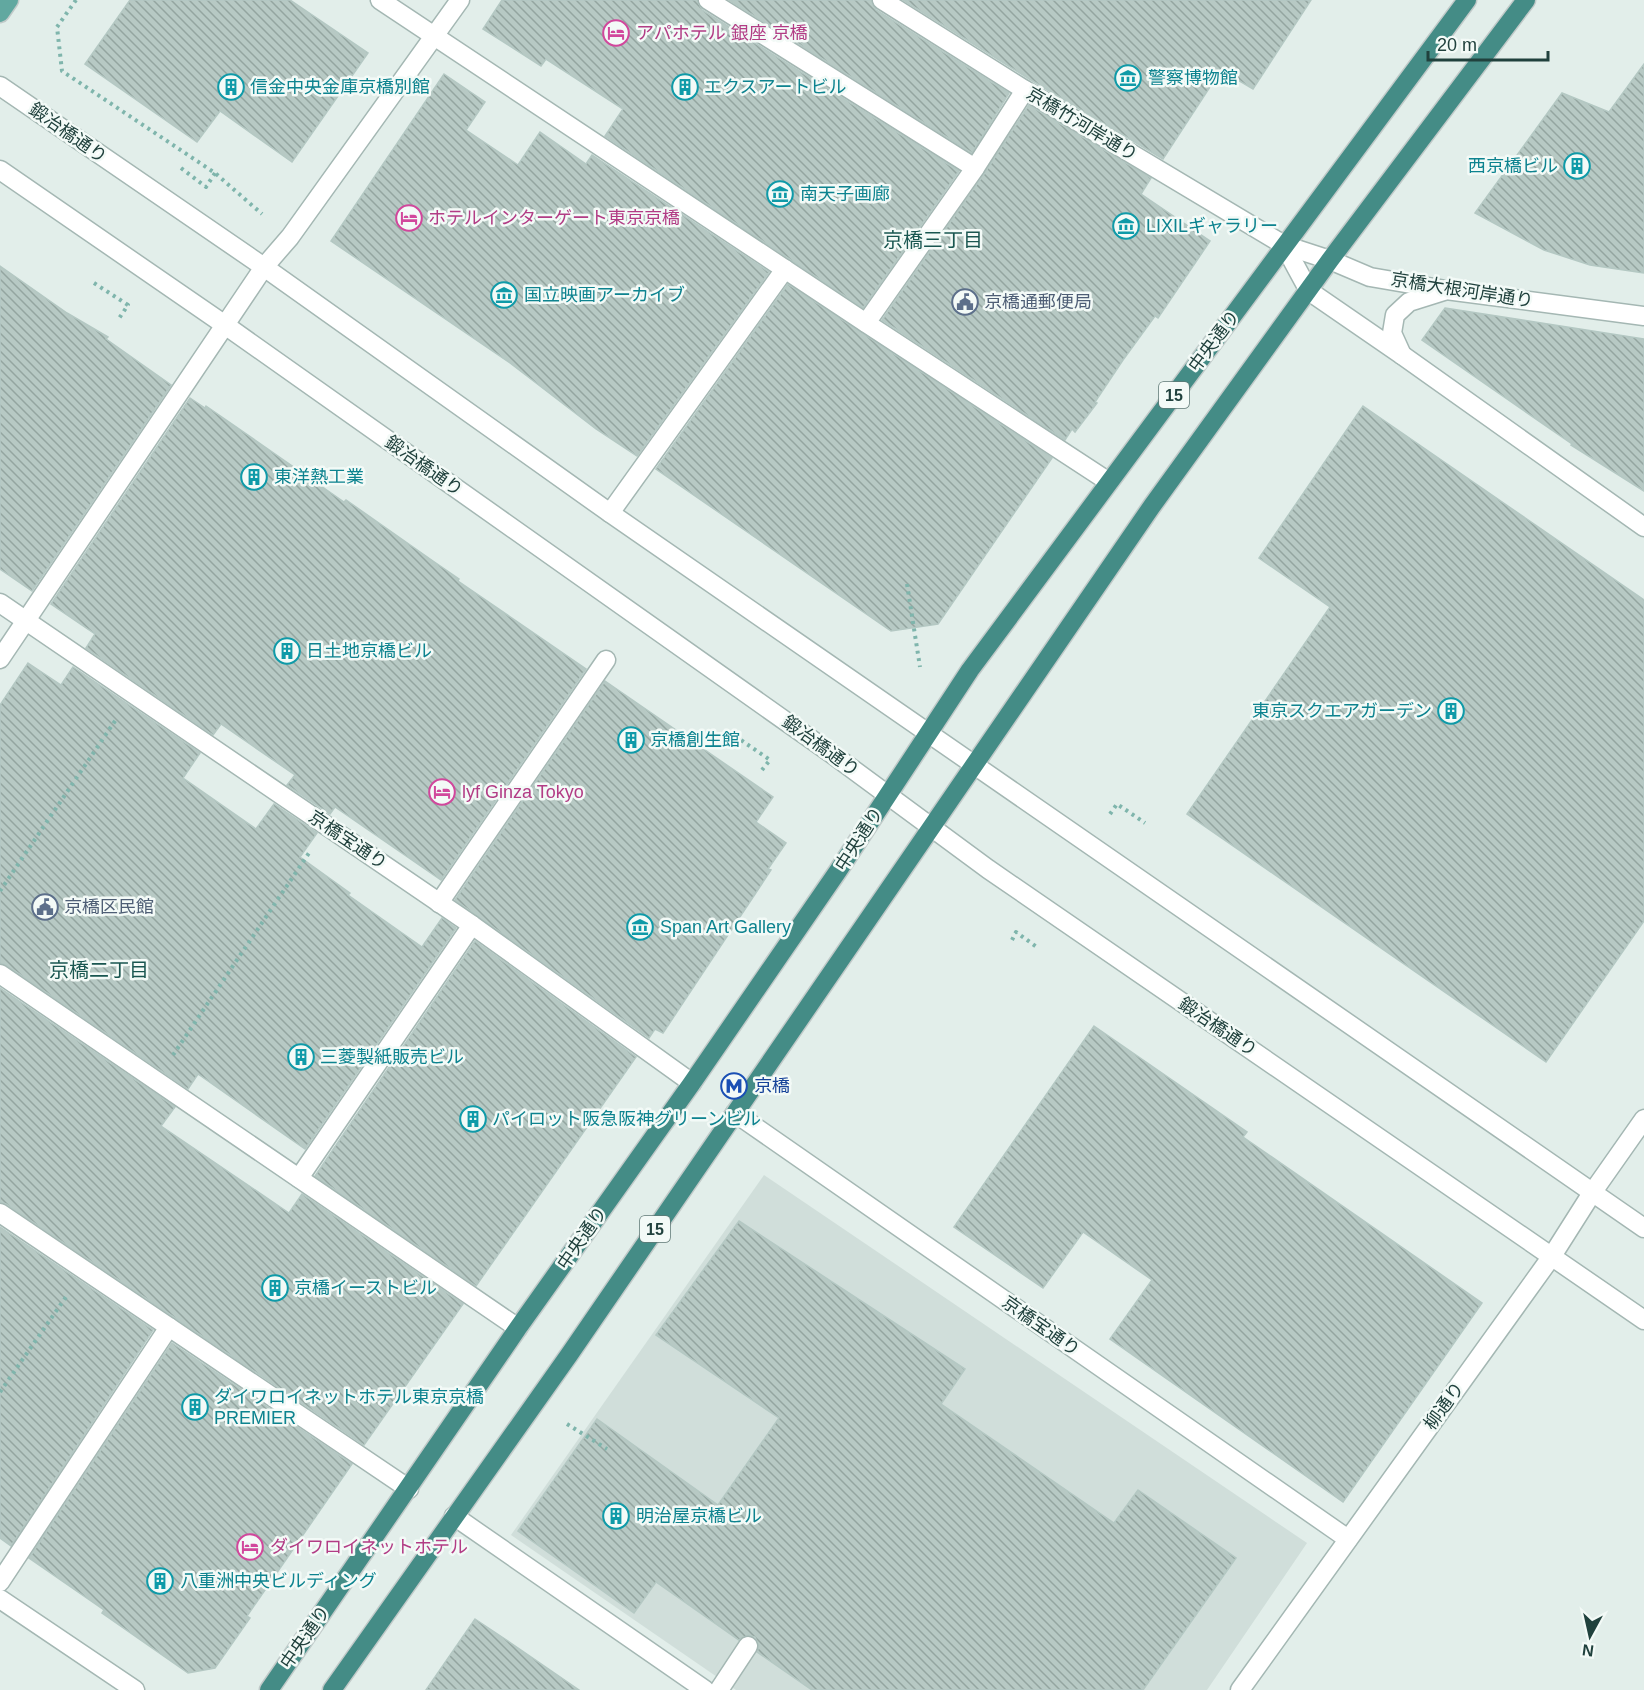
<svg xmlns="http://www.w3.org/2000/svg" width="1644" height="1690" font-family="Arial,'Noto Sans JP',sans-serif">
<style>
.built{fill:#d0deda}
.building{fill:url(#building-back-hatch);stroke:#b4c8c3;stroke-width:1.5}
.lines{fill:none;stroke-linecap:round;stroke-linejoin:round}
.service-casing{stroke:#a4b7b3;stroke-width:21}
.minor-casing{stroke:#a4b7b3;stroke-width:21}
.tertiary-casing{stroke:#a4b7b3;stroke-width:21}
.primary-casing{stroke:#c1cac9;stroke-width:21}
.trunk-casing{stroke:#c1cac9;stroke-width:21}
.path{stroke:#7fb5ac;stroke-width:4;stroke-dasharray:3 4.5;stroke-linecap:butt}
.service{stroke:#fff;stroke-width:18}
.minor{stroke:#fff;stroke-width:18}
.tertiary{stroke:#fff;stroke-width:18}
.primary{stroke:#61a8a0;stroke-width:18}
.trunk{stroke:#448c86;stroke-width:18}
.labels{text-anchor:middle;stroke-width:5;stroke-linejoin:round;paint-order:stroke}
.shield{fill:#f3faf7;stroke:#5f7875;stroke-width:1.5}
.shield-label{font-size:16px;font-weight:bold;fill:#20413d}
.hotel-label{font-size:18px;fill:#b23c85;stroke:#f3faf7;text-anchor:start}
.culture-label{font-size:18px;fill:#0d838f;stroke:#f3faf7;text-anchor:start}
.street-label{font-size:18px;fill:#20413d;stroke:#f3faf7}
.service-label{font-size:18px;fill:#4e5e75;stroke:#f3faf7;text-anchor:start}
.transit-label{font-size:18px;fill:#164399;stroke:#f3faf7;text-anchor:start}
.neighbourhood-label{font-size:20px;fill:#195650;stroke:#f3faf7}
</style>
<defs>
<pattern id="building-back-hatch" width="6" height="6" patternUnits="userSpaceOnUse" patternTransform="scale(1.5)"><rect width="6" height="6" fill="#b7c9c4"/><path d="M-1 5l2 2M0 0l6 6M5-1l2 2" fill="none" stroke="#94a5a0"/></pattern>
</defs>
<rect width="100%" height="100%" fill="#e2eeea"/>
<!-- built -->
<path class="built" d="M 764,1175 L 1307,1543 L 1207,1690 L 736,1690 L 511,1535 Z"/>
<!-- building -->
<g class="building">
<path d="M 130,0 L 290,0 L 368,53 L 292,162 L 220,111 L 197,142 L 85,64 Z"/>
<path d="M 502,0 L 697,0 L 702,10 L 959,171 L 863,308 L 605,136 L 623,109 L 546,59 L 541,66 L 483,29 Z"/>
<path d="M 729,0 L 871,0 L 876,10 L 1009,93 L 972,153 Z"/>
<path d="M 903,0 L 1311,0 L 1253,89 L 1221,70 L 1163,159 L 1031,80 Z"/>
<path d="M 1644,64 L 1644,273 L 1590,265 L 1544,250 L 1475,213 L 1562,93 L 1609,112 Z"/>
<path d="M 444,74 L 485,102 L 466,130 L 518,165 L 540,132 L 586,164 L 592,155 L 769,272 L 637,456 L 596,429 L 510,363 L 331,241 Z"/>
<path d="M 1029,105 L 1151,178 L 1141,194 L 1210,241 L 1158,318 L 1155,316 L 1123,360 L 1095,402 L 1097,403 L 1075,432 L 1072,429 L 1065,440 L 882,320 L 984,174 Z"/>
<path d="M 0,266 L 67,313 L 108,337 L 106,339 L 171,385 L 32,591 L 0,569 Z"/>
<path d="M 788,284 L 1052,458 L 938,624 L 891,631 L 656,469 Z"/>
<path d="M 1445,308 L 1644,339 L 1644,491 L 1571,445 L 1572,444 L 1422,340 Z"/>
<path d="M 190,398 L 205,408 L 206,406 L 344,502 L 346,500 L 433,561 L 459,579 L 458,581 L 586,669 L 441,880 L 335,807 L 330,814 L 287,785 L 295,775 L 221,724 L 213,735 L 86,648 L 95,634 L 51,604 Z"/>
<path d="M 1363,406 L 1644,600 L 1644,921 L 1546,1062 L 1187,814 L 1330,607 L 1259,558 Z"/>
<path d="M 28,663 L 61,685 L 73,667 L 200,753 L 183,778 L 256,829 L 274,804 L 317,833 L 300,857 L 350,893 L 348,895 L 422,947 L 442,918 L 456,928 L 305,1149 L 198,1074 L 188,1089 L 6,965 L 0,963 L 0,705 Z"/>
<path d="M 605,681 L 773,797 L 756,822 L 786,843 L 768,869 L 771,870 L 663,1033 L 655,1029 L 649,1038 L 455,900 Z"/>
<path d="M 475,941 L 636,1057 L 476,1286 L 315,1176 Z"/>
<path d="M 0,988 L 175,1107 L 161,1126 L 289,1213 L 302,1194 L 463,1304 L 364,1445 L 6,1204 L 0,1202 Z"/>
<path d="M 1094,1026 L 1247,1132 L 1243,1137 L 1482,1303 L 1343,1502 L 1110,1339 L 1152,1280 L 1083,1232 L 1043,1288 L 954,1227 Z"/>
<path d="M 739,1221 L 965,1369 L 941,1404 L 1114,1523 L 1138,1490 L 1236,1558 L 1143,1690 L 812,1690 L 757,1652 L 759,1646 L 755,1637 L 748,1635 L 739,1640 L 656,1582 L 634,1613 L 518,1531 L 597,1419 L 718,1505 L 779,1418 L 656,1335 Z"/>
<path d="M 0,1227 L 153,1330 L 11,1546 L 0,1538 Z"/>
<path d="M 172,1343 L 352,1464 L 247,1616 L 250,1618 L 215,1668 L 188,1673 L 102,1613 L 104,1610 L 29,1558 Z"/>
<path d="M 475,1619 L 505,1639 L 579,1690 L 426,1690 Z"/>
</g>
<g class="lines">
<!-- service casing -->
<g class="service-casing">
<g id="service">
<path d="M 708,0 L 975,168"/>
<path d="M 866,323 L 975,168 L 1025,90"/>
<path d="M 439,903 L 606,660"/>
<path d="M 299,1178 L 472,925"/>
<path d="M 0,1582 L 169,1327"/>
<path d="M 719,1690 L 748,1646"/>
</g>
</g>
<!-- minor casing -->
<g class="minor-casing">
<g id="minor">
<path d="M 380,0 L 866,323 L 1109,482"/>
<path d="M 882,0 L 1025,90 L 1284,245 L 1330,260 L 1370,277 L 1446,290 L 1644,316"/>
<path d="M 1284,245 L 1309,291 L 1402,355 L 1644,527"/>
<path d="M 1402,355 L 1392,333 L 1395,315 L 1409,302 L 1444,291"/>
<path d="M 610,513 L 785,269"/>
<path d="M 0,603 L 472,925 L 692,1083"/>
<path d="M 0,659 L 264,267 L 290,237 L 460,0"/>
<path d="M 0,974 L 518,1328"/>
<path d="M 735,1113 L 1348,1539"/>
<path d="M 0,1213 L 409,1489"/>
<path d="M 454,1516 L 705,1690"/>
<path d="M 1240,1690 L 1552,1256 L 1592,1193 L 1644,1119"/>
</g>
</g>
<!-- tertiary casing -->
<g class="tertiary-casing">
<g id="tertiary">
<path d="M 0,86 L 264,267 L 610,513 L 1644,1228"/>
<path d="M 0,170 L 225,325 L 832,754 L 988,869 L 1644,1320"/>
<path d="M 0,1599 L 135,1690"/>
</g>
</g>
<!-- primary casing -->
<g class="primary-casing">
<path id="primary" d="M 0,13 L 9,0"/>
</g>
<!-- trunk casing -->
<g class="trunk-casing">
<g id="trunk">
<path d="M 269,1690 L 518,1328 L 692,1083 L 838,871 L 970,670 L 1467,0"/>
<path d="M 332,1690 L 569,1355 L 1152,506 L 1330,260 L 1526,0"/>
</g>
</g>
<!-- path -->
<g class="path">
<path d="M 76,0 L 57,27 L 62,71 L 215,173 L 262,214"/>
<path d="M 181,168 L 206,187 L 215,173"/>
<path d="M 94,283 L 128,305 L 118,320"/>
<path d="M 907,584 L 920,667"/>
<path d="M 735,736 L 770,760 L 762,770"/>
<path d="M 1110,814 L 1117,804 L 1145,823"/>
<path d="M 0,891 L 117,718"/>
<path d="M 1012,940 L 1016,932 L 1038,948"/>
<path d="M 173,1055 L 311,850"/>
<path d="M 0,1392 L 68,1294"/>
<path d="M 567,1424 L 607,1449"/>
</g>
<!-- service -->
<use href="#service" class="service"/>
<!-- minor -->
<use href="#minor" class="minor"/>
<!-- tertiary -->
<use href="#tertiary" class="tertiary"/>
<!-- primary -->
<use href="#primary" class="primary"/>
<!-- trunk -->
<use href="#trunk" class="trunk"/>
</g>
<!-- icons -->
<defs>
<g id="hotel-ring" transform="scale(1.35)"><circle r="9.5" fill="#f3faf7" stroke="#d1479c" stroke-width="1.5"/><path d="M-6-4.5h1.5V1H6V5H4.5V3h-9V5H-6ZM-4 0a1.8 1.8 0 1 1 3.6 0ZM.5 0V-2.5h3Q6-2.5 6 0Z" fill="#d1479c"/></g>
<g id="museum-ring" transform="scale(1.35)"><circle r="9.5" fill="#f3faf7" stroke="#0f9aa8" stroke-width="1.5"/><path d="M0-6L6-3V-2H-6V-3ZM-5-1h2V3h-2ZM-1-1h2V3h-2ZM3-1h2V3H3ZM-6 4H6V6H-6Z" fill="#0f9aa8"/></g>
<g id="building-ring" transform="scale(1.35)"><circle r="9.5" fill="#f3faf7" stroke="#0f9aa8" stroke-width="1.5"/><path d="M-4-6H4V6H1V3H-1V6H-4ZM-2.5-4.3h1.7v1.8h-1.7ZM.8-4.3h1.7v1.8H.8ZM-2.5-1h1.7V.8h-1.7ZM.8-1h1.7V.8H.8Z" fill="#0f9aa8"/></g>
<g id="civic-ring" transform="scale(1.35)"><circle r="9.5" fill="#f3faf7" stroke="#5c6f8a" stroke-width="1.5"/><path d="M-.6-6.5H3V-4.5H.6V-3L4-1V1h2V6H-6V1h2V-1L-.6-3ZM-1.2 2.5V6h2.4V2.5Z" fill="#5c6f8a"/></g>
<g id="metro-ring" transform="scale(1.35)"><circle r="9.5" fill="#f3faf7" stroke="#1a4fb4" stroke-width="1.5"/><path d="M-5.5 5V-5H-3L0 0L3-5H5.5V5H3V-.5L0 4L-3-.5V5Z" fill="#1a4fb4"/></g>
</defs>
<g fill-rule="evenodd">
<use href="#hotel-ring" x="616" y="33"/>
<use href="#museum-ring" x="1128" y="78"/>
<use href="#building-ring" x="231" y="87"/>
<use href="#building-ring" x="685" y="87"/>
<use href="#building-ring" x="1577" y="166"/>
<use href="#museum-ring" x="780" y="194"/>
<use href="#hotel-ring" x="409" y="218"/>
<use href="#museum-ring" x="1126" y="226"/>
<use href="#museum-ring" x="504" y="295"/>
<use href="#civic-ring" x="965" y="302"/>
<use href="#building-ring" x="254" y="477"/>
<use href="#building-ring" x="287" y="651"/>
<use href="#building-ring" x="1451" y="711"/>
<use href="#building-ring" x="631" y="740"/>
<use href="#hotel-ring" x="442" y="792"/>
<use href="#civic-ring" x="45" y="907"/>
<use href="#museum-ring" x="640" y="927"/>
<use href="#building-ring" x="301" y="1057"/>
<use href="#metro-ring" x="734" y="1086"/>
<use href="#building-ring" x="473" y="1119"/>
<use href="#building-ring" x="275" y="1288"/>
<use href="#building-ring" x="195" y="1407"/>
<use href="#building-ring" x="616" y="1516"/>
<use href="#hotel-ring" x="250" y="1547"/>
<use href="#building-ring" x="160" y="1581"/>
</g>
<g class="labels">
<!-- shield labels -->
<g class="shield">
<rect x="1159" y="382" width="30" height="26" rx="4.5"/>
<rect x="640" y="1216" width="30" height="26" rx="4.5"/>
</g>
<g class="shield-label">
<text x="1174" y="401">15</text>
<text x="655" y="1235">15</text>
</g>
<!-- hotel labels -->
<g class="hotel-label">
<text x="636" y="39">アパホテル 銀座 京橋</text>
<text x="428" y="224">ホテルインターゲート東京京橋</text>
<text x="462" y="798">lyf Ginza Tokyo</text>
<text x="270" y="1553">ダイワロイネットホテル</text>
</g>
<!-- culture labels -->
<g class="culture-label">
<text x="1148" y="84">警察博物館</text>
<text x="250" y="93">信金中央金庫京橋別館</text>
<text x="704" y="93">エクスアートビル</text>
<text x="1558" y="172" text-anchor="end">西京橋ビル</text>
<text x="800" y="200">南天子画廊</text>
<text x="1146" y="232">LIXILギャラリー</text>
<text x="524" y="301">国立映画アーカイブ</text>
<text x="274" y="483">東洋熱工業</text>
<text x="306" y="657">日土地京橋ビル</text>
<text x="1432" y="717" text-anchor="end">東京スクエアガーデン</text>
<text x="650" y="746">京橋創生館</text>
<text x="660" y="933">Span Art Gallery</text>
<text x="320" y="1063">三菱製紙販売ビル</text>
<text x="492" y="1125">パイロット阪急阪神グリーンビル</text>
<text x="294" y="1294">京橋イーストビル</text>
<text x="214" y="1403">ダイワロイネットホテル東京京橋<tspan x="214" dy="21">PREMIER</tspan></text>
<text x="636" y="1522">明治屋京橋ビル</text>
<text x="180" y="1587">八重洲中央ビルディング</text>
</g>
<!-- street labels -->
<g class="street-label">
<text transform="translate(1082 124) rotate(31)" y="6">京橋竹河岸通り</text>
<text transform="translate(68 133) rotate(35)" y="6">鍛冶橋通り</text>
<text transform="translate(1462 290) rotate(9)" y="6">京橋大根河岸通り</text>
<text transform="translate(1214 341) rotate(-53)" y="6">中央通り</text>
<text transform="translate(424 466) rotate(35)" y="6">鍛冶橋通り</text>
<text transform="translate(821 746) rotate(36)" y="6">鍛冶橋通り</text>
<text transform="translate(859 839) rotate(-57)" y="6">中央通り</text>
<text transform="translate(348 840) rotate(34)" y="6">京橋宝通り</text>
<text transform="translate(1218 1027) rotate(34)" y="6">鍛冶橋通り</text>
<text transform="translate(582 1238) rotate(-55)" y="6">中央通り</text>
<text transform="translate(1041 1326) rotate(35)" y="6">京橋宝通り</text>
<text transform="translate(1444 1406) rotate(-54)" y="6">柳通り</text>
<text transform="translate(305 1637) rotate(-55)" y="6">中央通り</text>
</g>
<!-- service labels -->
<g class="service-label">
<text x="984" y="308">京橋通郵便局</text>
<text x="64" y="913">京橋区民館</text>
</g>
<!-- transit labels -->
<g class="transit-label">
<text x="754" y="1092">京橋</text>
</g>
<!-- neighbourhood labels -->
<g class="neighbourhood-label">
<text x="933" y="247">京橋三丁目</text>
<text x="99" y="977">京橋二丁目</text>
</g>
</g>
<!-- north arrow -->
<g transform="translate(1590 1636) rotate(188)" stroke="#f3faf7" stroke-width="4.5" paint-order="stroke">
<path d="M0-4.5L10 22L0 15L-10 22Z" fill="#20413d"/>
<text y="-9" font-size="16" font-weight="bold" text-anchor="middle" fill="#20413d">N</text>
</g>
<!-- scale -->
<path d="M1428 51v9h120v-9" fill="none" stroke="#20413d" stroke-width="3"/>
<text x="1437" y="51" font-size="18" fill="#20413d" stroke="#f3faf7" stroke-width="4.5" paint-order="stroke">20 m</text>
</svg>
